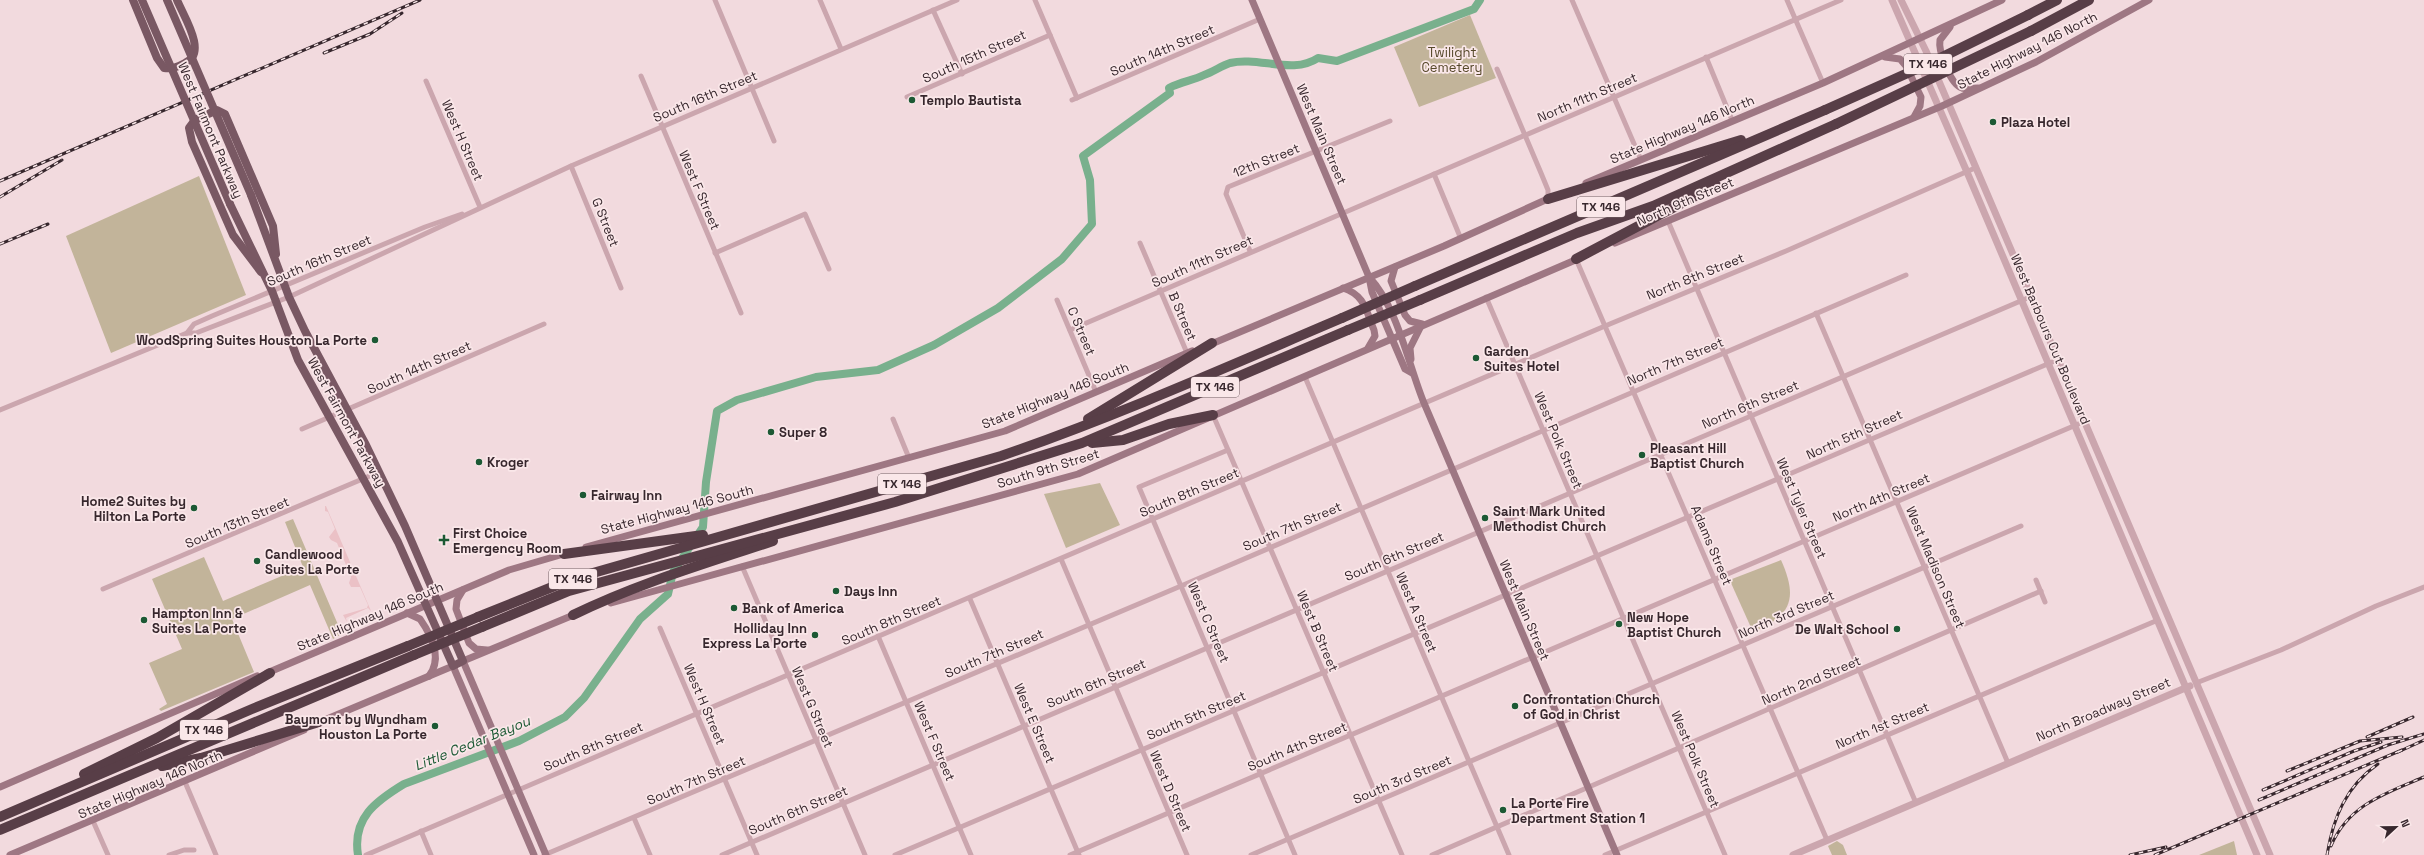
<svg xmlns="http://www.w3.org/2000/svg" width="2424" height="855" font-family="'Space Grotesk',sans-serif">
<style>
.green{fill:#c2b49a}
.plaza{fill:#ebc1c6}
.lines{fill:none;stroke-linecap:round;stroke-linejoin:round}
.river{stroke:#79b08d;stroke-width:8}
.minor{stroke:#cba6ae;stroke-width:5}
.tertiary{stroke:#cba6ae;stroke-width:7}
.secondary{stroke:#9e7783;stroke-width:7}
.primary{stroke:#795863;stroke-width:8}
.motorway{stroke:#583e47;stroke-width:10}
.rail-casing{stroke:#37272d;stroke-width:3}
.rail{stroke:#fae7e9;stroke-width:1.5;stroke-dasharray:4.5;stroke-linecap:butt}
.primary-bridge{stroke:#795863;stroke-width:8}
.motorway-bridge{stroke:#583e47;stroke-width:10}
.poi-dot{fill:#1c5934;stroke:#fae7e9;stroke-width:1.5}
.labels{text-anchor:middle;stroke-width:3.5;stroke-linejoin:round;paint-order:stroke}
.shield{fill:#fae7e9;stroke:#726165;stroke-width:1}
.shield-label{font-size:12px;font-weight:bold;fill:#37272d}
.street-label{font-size:13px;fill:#37272d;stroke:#fae7e9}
.park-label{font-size:13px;fill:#56482a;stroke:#fae7e9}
.poi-label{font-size:13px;font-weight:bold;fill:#37272d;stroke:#fae7e9;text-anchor:start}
.water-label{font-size:14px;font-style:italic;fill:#1c5934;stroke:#fae7e9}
</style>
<rect width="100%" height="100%" fill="#f2dade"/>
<!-- green -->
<g class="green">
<path d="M 1470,15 L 1496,78 L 1419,107 L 1394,47 Z"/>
<path d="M 199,176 L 246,295 L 111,353 L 66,236 Z"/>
<path d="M 1100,483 L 1120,525 L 1066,548 L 1044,494 Z"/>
<path d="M 293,519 L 342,634 L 333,639 L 310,585 L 232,619 L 254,672 L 161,711 L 159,709 L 167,704 L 149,663 L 182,649 L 152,579 L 204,557 L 223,601 L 303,567 L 285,522 Z"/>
<path d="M 1781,560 C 1798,598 1792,616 1753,632 L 1731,583 L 1732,579 Z"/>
<path d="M 1837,841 L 1843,845 L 1847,855 L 1832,855 L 1828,846 Z"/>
<path d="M 2234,841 L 2237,855 L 2199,855 Z"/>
</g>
<!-- plaza -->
<path class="plaza" d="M 325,506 L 326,506 L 371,611 L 368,608 L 346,618 L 347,622 L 343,615 L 367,608 L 368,605 L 360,587 L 351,587 L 349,583 L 351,577 L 337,543 L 331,540 L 329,537 L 335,529 L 328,512 L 325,511 Z"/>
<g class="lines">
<!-- river -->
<path class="river" d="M 358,855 C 352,818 376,801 404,784 L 519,741 L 565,717 L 584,698 L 640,619 L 668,594 L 673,572 L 703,527 L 706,482 L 717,411 L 737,400 L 816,377 L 878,370 L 934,345 L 998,308 L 1062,259 L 1092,224 L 1090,180 L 1083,156 L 1170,93 L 1169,88 C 1182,81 1192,81 1204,75 C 1213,72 1221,66 1230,63 C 1258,56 1293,75 1318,58 L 1337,61 L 1474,9 L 1480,0"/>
<!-- minor -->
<g class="minor">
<path d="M 715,0 L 774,141"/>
<path d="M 820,0 L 841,49"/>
<path d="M 1035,0 L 1077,98"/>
<path d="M 1572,0 L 1641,160"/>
<path d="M 1787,0 L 1823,83"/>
<path d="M 933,10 L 962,74"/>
<path d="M 1706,57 L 1732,120"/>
<path d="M 1497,69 L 1541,173 L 1548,190 L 1548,199"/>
<path d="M 641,76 L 741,313"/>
<path d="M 426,81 L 480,207"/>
<path d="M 907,97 L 1050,35"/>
<path d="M 1072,100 L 1260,19"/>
<path d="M 571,166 L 621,288"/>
<path d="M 1434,174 L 1461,239"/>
<path d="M 1668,221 L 1916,803"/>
<path d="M 1140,243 L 1187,353"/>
<path d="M 1250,251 L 1226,194 L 1228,187 L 1390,121"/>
<path d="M 715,253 L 805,214 L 829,269"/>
<path d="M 1576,259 L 1827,840"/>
<path d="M 1486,297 L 1725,855"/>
<path d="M 1057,300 L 1096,392"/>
<path d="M 1816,313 L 2008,763"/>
<path d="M 1070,330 L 1841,0"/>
<path d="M 187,333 L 194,324 L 212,316 L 425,227 L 462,214"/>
<path d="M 1305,377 L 1509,855"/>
<path d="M 0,410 L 187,333 L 196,333 L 289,297 L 571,166 L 957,0"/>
<path d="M 1213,415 L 1402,855"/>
<path d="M 893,419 L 909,458"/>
<path d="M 302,429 L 544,324"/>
<path d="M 1228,450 L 1139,487 L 1295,855"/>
<path d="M 1061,559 L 1187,855"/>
<path d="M 742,566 L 865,855"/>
<path d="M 2036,580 L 2045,602"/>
<path d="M 103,589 L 379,472"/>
<path d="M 970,599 L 1079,855"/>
<path d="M 660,628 L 757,855"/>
<path d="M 878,636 L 971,855"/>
<path d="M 2196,683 L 2281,650 L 2376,606 L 2424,587"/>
<path d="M 185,782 L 216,855"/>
<path d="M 634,818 L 650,855"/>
<path d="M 93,821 L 108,855"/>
<path d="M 421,831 L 431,855"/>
<path d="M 169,855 L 184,850 L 194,850"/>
<path d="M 366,855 L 1605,326 L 1786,251 L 1975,168"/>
<path d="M 544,855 L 1181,586 L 1906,275"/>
<path d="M 722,855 L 2030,297"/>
<path d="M 895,855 L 2057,360"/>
<path d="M 1070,855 L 2083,422"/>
<path d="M 1251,855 L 2021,526"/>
<path d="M 1432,855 L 2041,591"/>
<path d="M 1605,855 L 2158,620"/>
</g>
<!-- tertiary -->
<g class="tertiary">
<path d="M 1892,0 L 1967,172 L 2257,855"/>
<path d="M 1901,0 L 1926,51 L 2270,855"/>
<path d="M 1793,855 L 2190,686"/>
</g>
<!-- secondary -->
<g class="secondary">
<path d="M 1252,0 L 1369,277 L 1372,292 L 1405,369 L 1412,373"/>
<path d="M 1950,27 L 1940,40 C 1938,51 1950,84 1962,88 C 1966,89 1973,88 1978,88"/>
<path d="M 1885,57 L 1900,59 L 1906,66 L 1921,97 L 1920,106 L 1914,117"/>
<path d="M 1586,183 L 1823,83 L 2002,0"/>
<path d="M 1615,243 L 1942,106 L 2036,62 L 2149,0"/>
<path d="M 1395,267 L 1391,281 L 1405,315 L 1410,321 L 1422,324 L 1410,348 L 1411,359"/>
<path d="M 1369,277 C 1398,308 1408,364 1424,403 L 1617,855"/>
<path d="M 1343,288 C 1365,295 1366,311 1374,330 L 1375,336 L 1368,348"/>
<path d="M 1209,345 L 1444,246 L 1552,197"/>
<path d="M 586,547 L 1005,431 L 1192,351"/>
<path d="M 463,590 L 457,600 L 456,609 L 469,643 L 476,649 L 487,650"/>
<path d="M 611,603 L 1078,474 L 1580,258"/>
<path d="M 407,613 L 420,619 C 432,636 443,658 429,676"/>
<path d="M 267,673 L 509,570 L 567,553"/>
<path d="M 315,724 L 453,666 L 534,855"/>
<path d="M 0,787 L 257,676"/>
<path d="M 10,855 L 304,730"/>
<path d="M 546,855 L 463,661 L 576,614"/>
</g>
<!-- primary -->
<g class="primary">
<path d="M 133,0 L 157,58 L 164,68 C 173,69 177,67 185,63 C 208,53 184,17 177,0"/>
<path d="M 230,204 L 272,291 L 298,360 L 398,542 L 453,666 L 463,661 L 405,526 L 366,445 L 305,331 L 289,297 L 251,195"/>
<path d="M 261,272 L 233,235 L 192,142 L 189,128 L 195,120 L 217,110 L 225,114 L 273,226 L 276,254"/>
</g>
<!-- motorway -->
<g class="motorway">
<path d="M 2028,15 L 2057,0"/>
<path d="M 2031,31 L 2089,0"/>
<path d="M 1548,199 L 1741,140"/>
<path d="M 1576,259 L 1716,185"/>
<path d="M 1415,286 L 1825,110"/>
<path d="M 1420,300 L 1577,233 L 1653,206 L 1836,124"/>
<path d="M 1088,419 L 1212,343"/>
<path d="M 1092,443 L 1123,440 L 1169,424 L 1213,415"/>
<path d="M 564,554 L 703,535"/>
<path d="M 573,615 C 639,583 704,564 773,541"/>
<path d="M 478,617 L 572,579 L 1001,456 C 1117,416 1229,366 1342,318"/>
<path d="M 482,627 L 569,591 L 895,502 L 1082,443 L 1348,330"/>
<path d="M 162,766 L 201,758 L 319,722"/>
<path d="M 84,774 L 157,738 L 270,673"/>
<path d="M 0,817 L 252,709 L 408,646"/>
<path d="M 0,830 L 414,655"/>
</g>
<!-- rail casing -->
<g class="rail-casing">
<g id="rail">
<path d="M 324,53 L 370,34 L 402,13"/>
<path d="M 0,181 L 420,0"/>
<path d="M 0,197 L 62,160"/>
<path d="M 0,244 L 48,224"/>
<path d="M 2367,737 L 2413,717"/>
<path d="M 2398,752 L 2424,740"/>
<path d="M 2287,771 L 2360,741 L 2402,737"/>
<path d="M 2263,790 L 2354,751 L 2381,742"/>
<path d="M 2259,800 L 2388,745 L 2424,734"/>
<path d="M 2331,846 C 2348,805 2386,793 2424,777"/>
<path d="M 2130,855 L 2166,847"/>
<path d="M 2155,855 L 2402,750"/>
<path d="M 2327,855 C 2333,818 2346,786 2378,764"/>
</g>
</g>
<!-- rail -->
<use href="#rail" class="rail"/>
<!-- primary-bridge -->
<g class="primary-bridge">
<path d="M 142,0 L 230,204"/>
<path d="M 167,0 L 251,195"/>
</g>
<!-- motorway-bridge -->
<g class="motorway-bridge">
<path d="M 1825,110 L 1928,64 L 2028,15"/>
<path d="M 1836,124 L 2031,31"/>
<path d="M 1342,318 L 1415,286"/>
<path d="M 1348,330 L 1420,300"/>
<path d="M 408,646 L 478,617"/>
<path d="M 414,655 L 482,627"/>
</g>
</g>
<!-- markers -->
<g class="poi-dot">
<circle cx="912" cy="100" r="4"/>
<circle cx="1993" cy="122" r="4"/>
<circle cx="375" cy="340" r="4"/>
<circle cx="1476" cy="358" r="4"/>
<circle cx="771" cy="432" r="4"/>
<circle cx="1642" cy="455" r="4"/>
<circle cx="479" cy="462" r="4"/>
<circle cx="583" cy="495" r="4"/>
<circle cx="194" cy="508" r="4"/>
<circle cx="1485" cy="518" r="4"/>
<path d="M442 534h4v4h4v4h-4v4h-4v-4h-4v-4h4z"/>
<circle cx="257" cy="561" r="4"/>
<circle cx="836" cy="591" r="4"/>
<circle cx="734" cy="608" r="4"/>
<circle cx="144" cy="620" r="4"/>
<circle cx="1619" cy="624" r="4"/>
<circle cx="1897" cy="629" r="4"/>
<circle cx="815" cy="635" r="4"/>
<circle cx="1515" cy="706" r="4"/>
<circle cx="435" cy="726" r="4"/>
<circle cx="1503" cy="810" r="4"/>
</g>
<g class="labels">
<!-- shield labels -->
<g class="shield">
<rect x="1904" y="54" width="48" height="20" rx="3"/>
<rect x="1577" y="197" width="48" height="20" rx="3"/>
<rect x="1191" y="377" width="48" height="20" rx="3"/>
<rect x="878" y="474" width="48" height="20" rx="3"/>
<rect x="549" y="569" width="48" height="20" rx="3"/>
<rect x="180" y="720" width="48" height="20" rx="3"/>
</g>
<g class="shield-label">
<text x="1928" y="68">TX 146</text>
<text x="1601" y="211">TX 146</text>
<text x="1215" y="391">TX 146</text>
<text x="902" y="488">TX 146</text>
<text x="573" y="583">TX 146</text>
<text x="204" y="734">TX 146</text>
</g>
<!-- street labels -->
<g class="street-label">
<text transform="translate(1162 50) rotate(-23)" y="5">South 14th Street</text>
<text transform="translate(2027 50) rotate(-27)" y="5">State Highway 146 North</text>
<text transform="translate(974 56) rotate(-24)" y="5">South 15th Street</text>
<text transform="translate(705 96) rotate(-23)" y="5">South 16th Street</text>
<text transform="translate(1587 97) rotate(-23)" y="5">North 11th Street</text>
<text transform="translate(1682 129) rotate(-23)" y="5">State Highway 146 North</text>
<text transform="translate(211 130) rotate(67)" y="5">West Fairmont Parkway</text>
<text transform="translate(1322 134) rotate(67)" y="5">West Main Street</text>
<text transform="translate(463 140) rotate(67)" y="5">West H Street</text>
<text transform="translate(1266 160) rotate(-22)" y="5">12th Street</text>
<text transform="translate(700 190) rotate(67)" y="5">West F Street</text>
<text transform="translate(1685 201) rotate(-23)" y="5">North 9th Street</text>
<text transform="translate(606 222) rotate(68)" y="5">G Street</text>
<text transform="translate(319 260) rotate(-23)" y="5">South 16th Street</text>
<text transform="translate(1202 261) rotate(-24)" y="5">South 11th Street</text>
<text transform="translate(1695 276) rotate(-22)" y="5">North 8th Street</text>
<text transform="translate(1183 316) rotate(67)" y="5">B Street</text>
<text transform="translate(1082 331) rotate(67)" y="5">C Street</text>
<text transform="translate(2051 339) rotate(67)" y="5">West Barbours Cut Boulevard</text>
<text transform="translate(1675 361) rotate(-23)" y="5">North 7th Street</text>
<text transform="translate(419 367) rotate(-24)" y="5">South 14th Street</text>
<text transform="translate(1055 395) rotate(-22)" y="5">State Highway 146 South</text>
<text transform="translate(1750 404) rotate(-23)" y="5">North 6th Street</text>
<text transform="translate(347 422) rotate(61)" y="5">West Fairmont Parkway</text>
<text transform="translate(1854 434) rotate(-24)" y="5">North 5th Street</text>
<text transform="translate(1559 440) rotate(67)" y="5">West Polk Street</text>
<text transform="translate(1048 468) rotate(-17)" y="5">South 9th Street</text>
<text transform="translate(1189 492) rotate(-23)" y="5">South 8th Street</text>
<text transform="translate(1881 497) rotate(-23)" y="5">North 4th Street</text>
<text transform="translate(1802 508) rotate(67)" y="5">West Tyler Street</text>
<text transform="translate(677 509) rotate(-15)" y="5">State Highway 146 South</text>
<text transform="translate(237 522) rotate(-23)" y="5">South 13th Street</text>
<text transform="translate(1292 526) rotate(-23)" y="5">South 7th Street</text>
<text transform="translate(1712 545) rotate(67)" y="5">Adams Street</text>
<text transform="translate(1394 556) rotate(-23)" y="5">South 6th Street</text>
<text transform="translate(1936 567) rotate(67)" y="5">West Madison Street</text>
<text transform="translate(1525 610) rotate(67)" y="5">West Main Street</text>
<text transform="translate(1417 612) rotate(67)" y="5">West A Street</text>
<text transform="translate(1786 614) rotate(-23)" y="5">North 3rd Street</text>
<text transform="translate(370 616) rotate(-23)" y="5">State Highway 146 South</text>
<text transform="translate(891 620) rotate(-23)" y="5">South 8th Street</text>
<text transform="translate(1209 622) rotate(67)" y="5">West C Street</text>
<text transform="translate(1318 631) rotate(67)" y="5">West B Street</text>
<text transform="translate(994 653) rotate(-23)" y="5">South 7th Street</text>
<text transform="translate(1811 680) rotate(-23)" y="5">North 2nd Street</text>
<text transform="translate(1096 683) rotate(-23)" y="5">South 6th Street</text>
<text transform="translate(705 704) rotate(67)" y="5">West H Street</text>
<text transform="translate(813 707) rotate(67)" y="5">West G Street</text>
<text transform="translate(2103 709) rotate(-23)" y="5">North Broadway Street</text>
<text transform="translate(1196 715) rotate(-23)" y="5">South 5th Street</text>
<text transform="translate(1035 723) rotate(67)" y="5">West E Street</text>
<text transform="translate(1882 725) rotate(-23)" y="5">North 1st Street</text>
<text transform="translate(935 741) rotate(67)" y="5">West F Street</text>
<text transform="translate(593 746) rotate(-23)" y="5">South 8th Street</text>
<text transform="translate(1297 746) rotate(-23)" y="5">South 4th Street</text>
<text transform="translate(1696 759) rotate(67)" y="5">West Polk Street</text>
<text transform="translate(1402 779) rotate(-23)" y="5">South 3rd Street</text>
<text transform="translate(696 780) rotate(-23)" y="5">South 7th Street</text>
<text transform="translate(150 784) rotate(-23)" y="5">State Highway 146 North</text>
<text transform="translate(1171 791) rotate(67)" y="5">West D Street</text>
<text transform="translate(798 810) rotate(-23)" y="5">South 6th Street</text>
</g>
<!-- park labels -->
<g class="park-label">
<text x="1452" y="57">Twilight<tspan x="1452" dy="15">Cemetery</tspan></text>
</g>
<!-- poi labels -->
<g class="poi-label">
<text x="920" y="105">Templo Bautista</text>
<text x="2001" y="127">Plaza Hotel</text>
<text x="367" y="345" text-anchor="end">WoodSpring Suites Houston La Porte</text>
<text x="1484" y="356">Garden<tspan x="1484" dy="15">Suites Hotel</tspan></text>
<text x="779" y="437">Super 8</text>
<text x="1650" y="453">Pleasant Hill<tspan x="1650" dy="15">Baptist Church</tspan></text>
<text x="487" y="467">Kroger</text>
<text x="591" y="500">Fairway Inn</text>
<text x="186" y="506" text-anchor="end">Home2 Suites by<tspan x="186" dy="15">Hilton La Porte</tspan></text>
<text x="1493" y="516">Saint Mark United<tspan x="1493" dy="15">Methodist Church</tspan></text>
<text x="453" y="538">First Choice<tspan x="453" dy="15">Emergency Room</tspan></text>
<text x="265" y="559">Candlewood<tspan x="265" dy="15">Suites La Porte</tspan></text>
<text x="844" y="596">Days Inn</text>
<text x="742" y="613">Bank of America</text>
<text x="152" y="618">Hampton Inn &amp;<tspan x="152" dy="15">Suites La Porte</tspan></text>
<text x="1627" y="622">New Hope<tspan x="1627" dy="15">Baptist Church</tspan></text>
<text x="807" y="633" text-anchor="end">Holliday Inn<tspan x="807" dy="15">Express La Porte</tspan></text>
<text x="1889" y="634" text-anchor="end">De Walt School</text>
<text x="1523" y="704">Confrontation Church<tspan x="1523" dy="15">of God in Christ</tspan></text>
<text x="427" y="724" text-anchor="end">Baymont by Wyndham<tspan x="427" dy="15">Houston La Porte</tspan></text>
<text x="1511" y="808">La Porte Fire<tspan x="1511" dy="15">Department Station 1</tspan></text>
</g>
<!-- water labels -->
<g class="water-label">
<text transform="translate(472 743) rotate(-22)" y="5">Little Cedar Bayou</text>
</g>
</g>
<!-- north arrow -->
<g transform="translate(2396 827) rotate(68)" stroke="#fae7e9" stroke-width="3" paint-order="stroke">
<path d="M0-3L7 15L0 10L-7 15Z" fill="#37272d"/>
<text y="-6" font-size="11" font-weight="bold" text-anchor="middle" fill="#37272d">N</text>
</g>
</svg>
